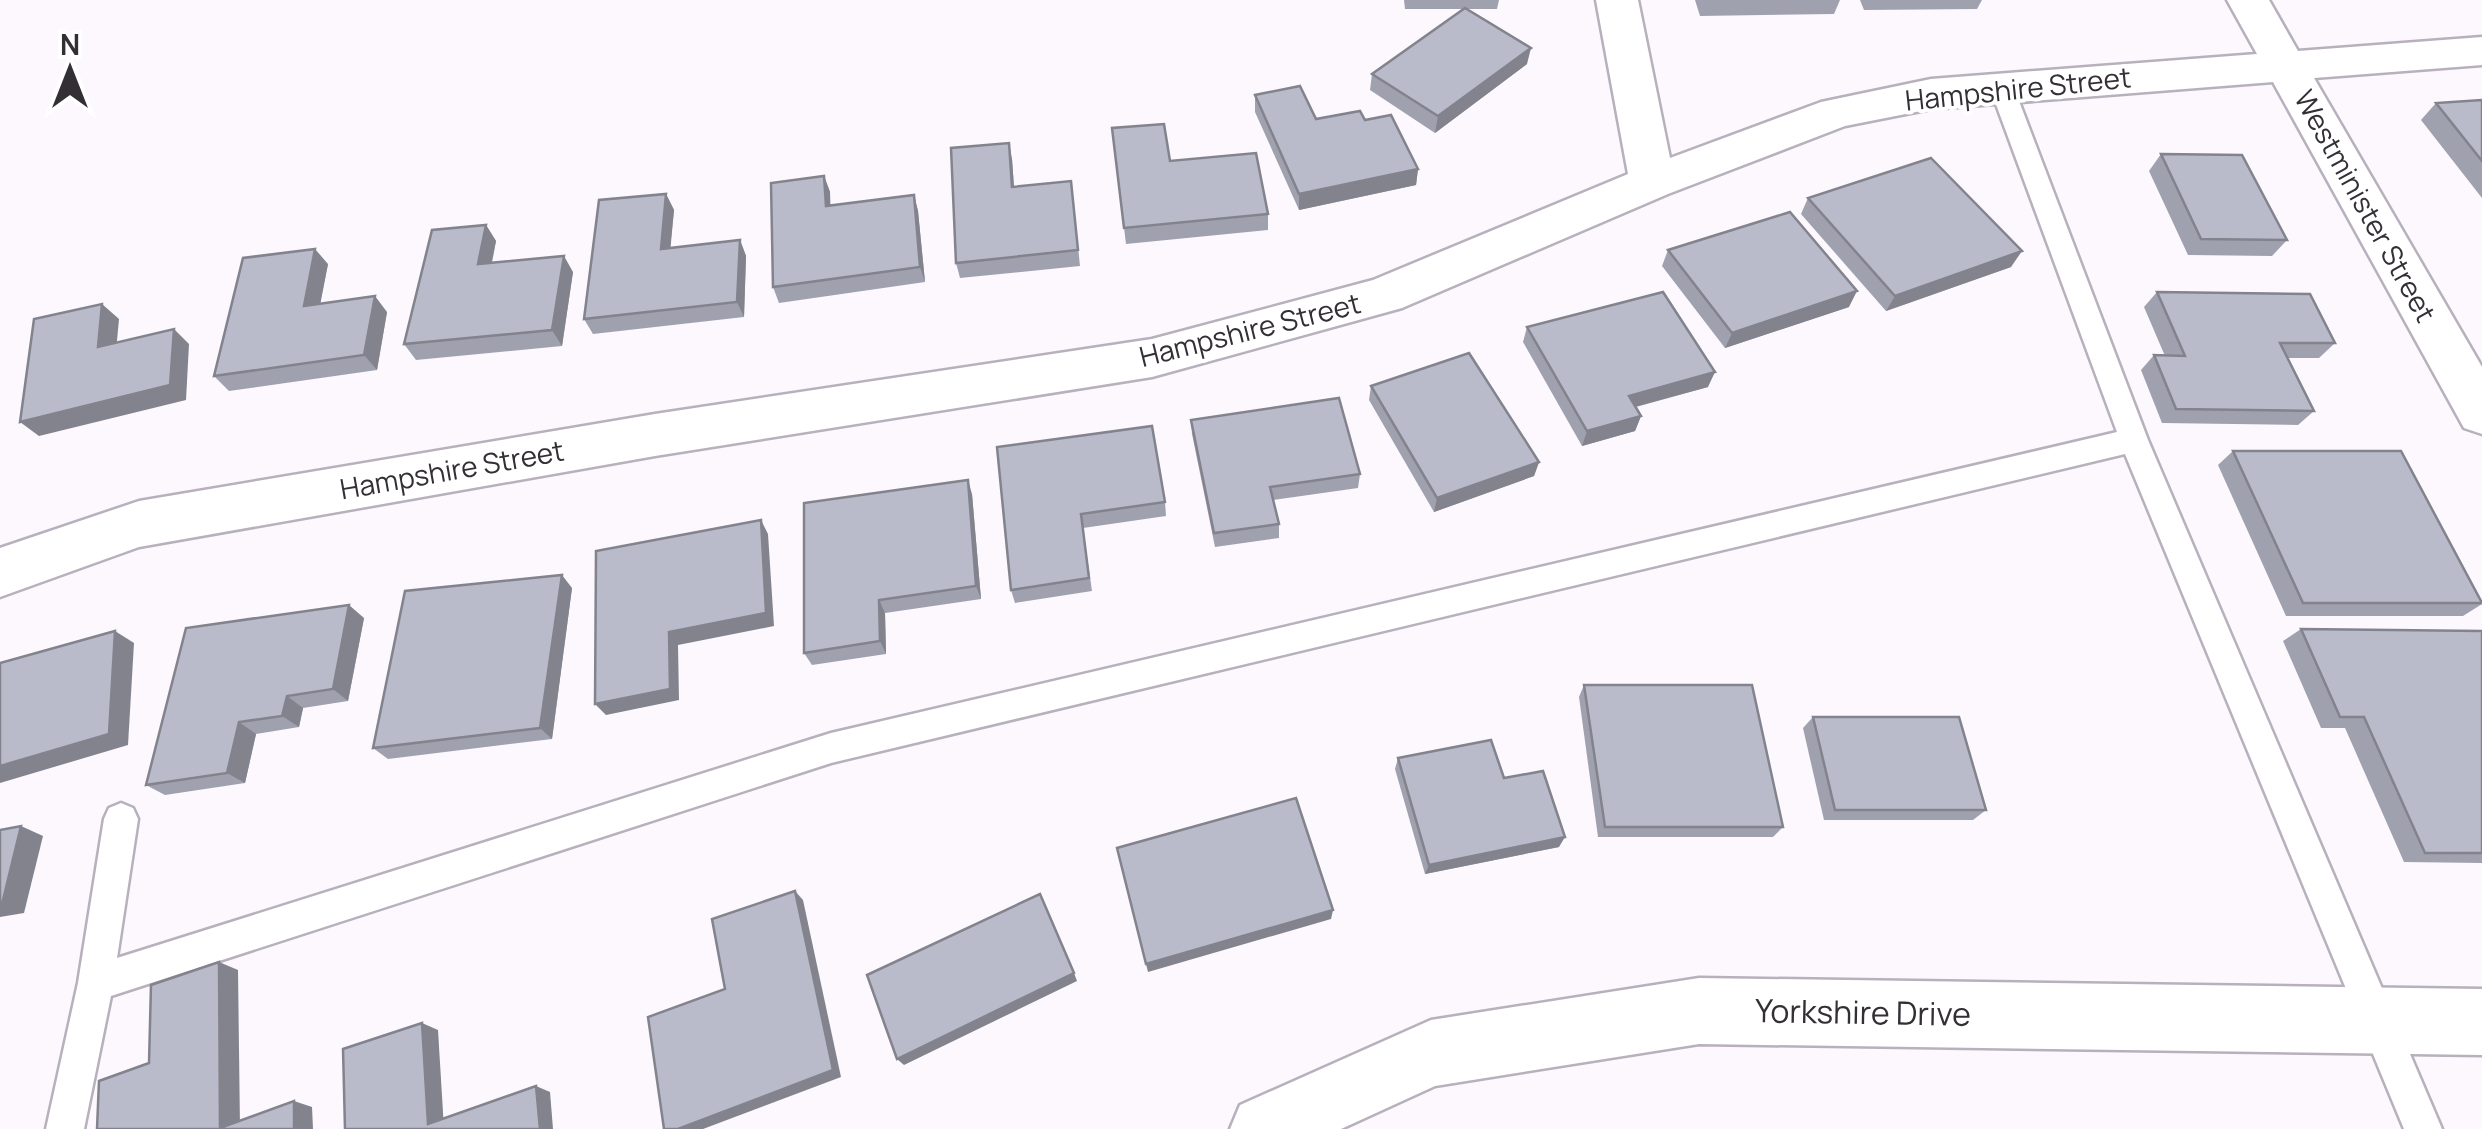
<svg xmlns="http://www.w3.org/2000/svg" width="2482" height="1129" font-family="Manrope,sans-serif">
<style>
.lines{fill:none;stroke-linecap:round;stroke-linejoin:round}
.service-casing{stroke:#b8b0bd;stroke-width:5}
.minor-casing{stroke:#b8b0bd;stroke-width:5}
.service{fill:#fff;fill-rule:evenodd}
.minor{fill:#fff;fill-rule:evenodd}
.wall{fill:#a0a1ae}
.shaded-wall{fill:#82838d}
.building{fill:#babbca;stroke:#82838d;stroke-width:2.5}
.labels{text-anchor:middle;stroke-width:8;stroke-linejoin:round;paint-order:stroke}
.street-label{font-size:28px;fill:#332f35;stroke:#fff}
.near-street-label{font-size:32px;fill:#332f35;stroke:#fff}
</style>
<rect width="100%" height="100%" fill="#fcf8fe"/>
<g class="lines">
<!-- service casing -->
<g class="service-casing">
<path id="service" d="M 2002,80 L 2014,88 L 2148,440 L 2442,1129 L 2404,1129 L 2125,454 L 831,763 L 111,996 L 84,1129 L 46,1129 L 78,983 L 104,819 L 109,808 L 121,803 L 133,808 L 138,819 L 117,958 L 831,733 L 2117,432 L 1990,88 Z"/>
</g>
<!-- minor casing -->
<g class="minor-casing">
<g id="minor">
<path d="M 1596,0 L 1638,0 L 1670,158 L 1821,102 L 1931,79 L 2257,54 L 2227,0 L 2269,0 L 2298,51 L 2482,37 L 2482,65 L 2314,78 L 2482,367 L 2482,434 L 2464,428 L 2273,82 L 1931,109 L 1845,126 L 1668,194 L 1402,308 L 1152,377 L 655,456 L 139,547 L 0,597 L 0,548 L 139,501 L 655,414 L 1152,339 L 1373,280 L 1628,174 Z"/>
<path d="M 1699,978 L 2482,989 L 2482,1055 L 1699,1044 L 1435,1086 L 1341,1129 L 1230,1129 L 1240,1105 L 1431,1020 Z"/>
</g>
</g>
<!-- service -->
<use href="#service" class="service"/>
<!-- minor -->
<use href="#minor" class="minor"/>
</g>
<!-- wall -->
<g class="wall">
<path d="M 1404,0 L 1499,0 L 1497,9 L 1466,9 L 1527,64 L 1435,133 L 1370,90 L 1372,74 L 1464,9 L 1405,9 Z"/>
<path d="M 1695,0 L 1840,0 L 1834,14 L 1700,16 Z"/>
<path d="M 1860,0 L 1982,0 L 1977,9 L 1864,10 Z"/>
<path d="M 1255,95 L 1316,119 L 1365,120 L 1418,169 L 1416,185 L 1299,210 L 1255,112 Z"/>
<path d="M 2482,100 L 2482,198 L 2421,120 L 2436,103 Z"/>
<path d="M 1112,128 L 1268,214 L 1268,230 L 1126,244 Z"/>
<path d="M 2161,154 L 2287,240 L 2272,256 L 2188,255 L 2149,171 Z"/>
<path d="M 1012,159 L 1014,186 L 1073,197 L 1080,266 L 960,278 L 956,263 Z"/>
<path d="M 824,176 L 830,192 L 830,206 L 914,195 L 918,211 L 925,282 L 779,303 L 773,287 Z"/>
<path d="M 666,194 L 674,210 L 670,248 L 740,240 L 746,256 L 744,317 L 593,334 L 584,319 Z"/>
<path d="M 1808,198 L 2011,267 L 1886,311 L 1801,214 Z"/>
<path d="M 486,225 L 496,241 L 492,263 L 573,272 L 562,346 L 416,360 L 404,344 Z"/>
<path d="M 1668,250 L 1849,307 L 1725,348 L 1662,266 Z"/>
<path d="M 328,264 L 320,303 L 387,312 L 377,370 L 229,391 L 214,376 Z"/>
<path d="M 2157,292 L 2335,343 L 2319,358 L 2288,358 L 2314,411 L 2298,425 L 2162,423 L 2141,370 L 2154,355 L 2165,356 L 2144,307 Z"/>
<path d="M 1527,327 L 1708,387 L 1636,407 L 1641,416 L 1635,431 L 1582,446 L 1523,342 Z"/>
<path d="M 1371,386 L 1539,462 L 1534,476 L 1434,512 L 1369,400 Z"/>
<path d="M 1191,420 L 1360,474 L 1358,488 L 1273,500 L 1279,524 L 1279,538 L 1215,547 L 1192,434 Z"/>
<path d="M 997,447 L 1165,502 L 1166,516 L 1083,528 L 1092,591 L 1015,603 L 1011,590 Z"/>
<path d="M 2233,451 L 2482,604 L 2463,616 L 2286,616 L 2218,465 Z"/>
<path d="M 972,494 L 981,599 L 885,613 L 886,654 L 812,665 L 804,653 Z"/>
<path d="M 572,588 L 552,739 L 388,759 L 373,748 Z"/>
<path d="M 364,618 L 348,701 L 303,708 L 299,727 L 256,734 L 245,783 L 165,795 L 146,785 Z"/>
<path d="M 2301,629 L 2482,631 L 2482,863 L 2404,862 L 2345,728 L 2321,728 L 2283,641 Z"/>
<path d="M 1584,685 L 1783,827 L 1773,837 L 1598,837 L 1579,697 Z"/>
<path d="M 1813,717 L 1986,810 L 1973,820 L 1824,820 L 1803,728 Z"/>
<path d="M 1398,758 L 1504,778 L 1559,847 L 1425,874 L 1395,769 Z"/>
</g>
<!-- shaded-wall -->
<g class="shaded-wall">
<path d="M 1531,48 L 1527,64 L 1435,133 L 1438,116 Z"/>
<path d="M 1009,143 L 1012,159 L 1015,203 L 1012,187 Z"/>
<path d="M 1418,169 L 1416,185 L 1299,210 L 1299,194 Z"/>
<path d="M 824,176 L 830,192 L 831,222 L 826,206 Z"/>
<path d="M 666,194 L 674,210 L 669,264 L 661,249 Z"/>
<path d="M 914,195 L 918,211 L 925,282 L 920,267 Z"/>
<path d="M 486,225 L 496,241 L 488,279 L 478,264 Z"/>
<path d="M 740,240 L 746,256 L 744,317 L 737,302 Z"/>
<path d="M 315,249 L 328,264 L 317,321 L 304,306 Z"/>
<path d="M 2022,251 L 2011,267 L 1886,311 L 1895,296 Z"/>
<path d="M 564,256 L 573,272 L 562,346 L 552,330 Z"/>
<path d="M 1857,291 L 1849,307 L 1725,348 L 1732,333 Z"/>
<path d="M 375,296 L 387,312 L 377,370 L 364,355 Z"/>
<path d="M 102,304 L 119,319 L 115,362 L 98,347 Z"/>
<path d="M 174,329 L 189,344 L 186,400 L 39,436 L 20,422 Z"/>
<path d="M 1715,372 L 1708,387 L 1623,410 L 1629,396 Z"/>
<path d="M 1641,416 L 1635,431 L 1582,446 L 1587,431 Z"/>
<path d="M 1539,462 L 1534,476 L 1434,512 L 1437,498 Z"/>
<path d="M 968,480 L 972,494 L 981,599 L 976,586 Z"/>
<path d="M 761,520 L 768,534 L 774,626 L 678,645 L 679,700 L 606,715 L 595,704 L 669,632 Z"/>
<path d="M 562,575 L 572,588 L 552,739 L 540,728 Z"/>
<path d="M 879,600 L 885,613 L 886,654 L 880,641 Z"/>
<path d="M 349,605 L 364,618 L 348,701 L 333,689 Z"/>
<path d="M 115,631 L 134,643 L 128,745 L 0,783 L 0,766 Z"/>
<path d="M 287,696 L 303,708 L 299,727 L 282,716 Z"/>
<path d="M 239,722 L 256,734 L 245,783 L 227,773 Z"/>
<path d="M 21,826 L 43,836 L 24,913 L 0,917 L 0,904 Z"/>
<path d="M 1565,837 L 1559,847 L 1425,874 L 1429,865 Z"/>
<path d="M 795,891 L 803,900 L 841,1077 L 703,1129 L 678,1129 Z"/>
<path d="M 1333,910 L 1331,919 L 1148,972 L 1146,964 Z"/>
<path d="M 219,962 L 238,970 L 240,1129 L 220,1128 Z"/>
<path d="M 1074,973 L 1077,981 L 904,1065 L 897,1059 Z"/>
<path d="M 422,1023 L 438,1030 L 444,1129 L 428,1124 Z"/>
<path d="M 536,1086 L 550,1092 L 553,1129 L 540,1129 Z"/>
<path d="M 294,1101 L 312,1107 L 313,1129 L 294,1129 Z"/>
</g>
<!-- building -->
<g class="building">
<path d="M 1465,8 L 1531,48 L 1438,116 L 1372,74 Z"/>
<path d="M 1300,86 L 1316,119 L 1360,111 L 1365,120 L 1391,115 L 1418,169 L 1299,194 L 1255,95 Z"/>
<path d="M 2482,100 L 2482,161 L 2436,103 Z"/>
<path d="M 1164,124 L 1170,161 L 1256,153 L 1268,214 L 1124,228 L 1112,128 Z"/>
<path d="M 1009,143 L 1012,187 L 1071,181 L 1078,250 L 956,263 L 951,148 Z"/>
<path d="M 2161,154 L 2242,155 L 2287,240 L 2201,239 Z"/>
<path d="M 1931,158 L 2022,251 L 1895,296 L 1808,198 Z"/>
<path d="M 824,176 L 826,206 L 914,195 L 920,267 L 773,287 L 771,183 Z"/>
<path d="M 666,194 L 661,249 L 740,240 L 737,302 L 584,319 L 599,200 Z"/>
<path d="M 1790,212 L 1857,291 L 1732,333 L 1668,250 Z"/>
<path d="M 486,225 L 478,264 L 564,256 L 552,330 L 404,344 L 432,230 Z"/>
<path d="M 315,249 L 304,306 L 375,296 L 364,355 L 214,376 L 243,258 Z"/>
<path d="M 1663,292 L 1715,372 L 1629,396 L 1641,416 L 1587,431 L 1527,327 Z"/>
<path d="M 2157,292 L 2310,294 L 2335,343 L 2280,343 L 2314,411 L 2176,409 L 2154,355 L 2185,356 Z"/>
<path d="M 102,304 L 98,347 L 174,329 L 170,385 L 20,422 L 34,319 Z"/>
<path d="M 1469,353 L 1539,462 L 1437,498 L 1371,386 Z"/>
<path d="M 1339,398 L 1360,474 L 1270,487 L 1279,524 L 1214,533 L 1191,420 Z"/>
<path d="M 1152,426 L 1165,502 L 1081,514 L 1089,578 L 1011,590 L 997,447 Z"/>
<path d="M 2233,451 L 2401,451 L 2482,603 L 2303,603 Z"/>
<path d="M 968,480 L 976,586 L 879,600 L 880,641 L 804,653 L 804,503 Z"/>
<path d="M 761,520 L 766,613 L 669,632 L 670,689 L 595,704 L 596,551 Z"/>
<path d="M 562,575 L 540,728 L 373,748 L 405,591 Z"/>
<path d="M 349,605 L 333,689 L 287,696 L 282,716 L 239,722 L 227,773 L 146,785 L 186,628 Z"/>
<path d="M 2301,629 L 2482,631 L 2482,853 L 2425,853 L 2364,717 L 2340,717 Z"/>
<path d="M 115,631 L 109,734 L 0,766 L 0,663 Z"/>
<path d="M 1584,685 L 1752,685 L 1783,827 L 1605,827 Z"/>
<path d="M 1813,717 L 1959,717 L 1986,810 L 1835,810 Z"/>
<path d="M 1491,740 L 1504,778 L 1543,771 L 1565,837 L 1429,865 L 1398,758 Z"/>
<path d="M 1296,798 L 1333,910 L 1146,964 L 1117,848 Z"/>
<path d="M 21,826 L 2,904 L 0,904 L 0,830 Z"/>
<path d="M 795,891 L 833,1070 L 678,1129 L 664,1129 L 648,1017 L 725,989 L 712,919 Z"/>
<path d="M 1040,894 L 1074,973 L 897,1059 L 867,975 Z"/>
<path d="M 219,962 L 220,1128 L 294,1101 L 294,1129 L 97,1129 L 99,1081 L 149,1063 L 151,985 Z"/>
<path d="M 422,1023 L 428,1124 L 536,1086 L 540,1129 L 345,1129 L 343,1049 Z"/>
</g>
<g class="labels">
<!-- street labels -->
<g class="street-label">
<text transform="translate(2018 89) rotate(-6)" y="10">Hampshire Street</text>
<text transform="translate(2365 206) rotate(61)" y="10">Westminister Street</text>
<text transform="translate(1250 330) rotate(-14)" y="10">Hampshire Street</text>
<text transform="translate(452 470) rotate(-10)" y="10">Hampshire Street</text>
</g>
<!-- near-street labels -->
<g class="near-street-label">
<text transform="translate(1863 1013) rotate(1)" y="11">Yorkshire Drive</text>
</g>
</g>
<!-- north arrow -->
<g transform="translate(70 70)" stroke="#ffffff" stroke-width="8" paint-order="stroke">
<path d="M0-8L18 38L0 25L-18 38Z" fill="#332f35"/>
<text y="-15" font-size="28" font-weight="bold" text-anchor="middle" fill="#332f35">N</text>
</g>
</svg>
